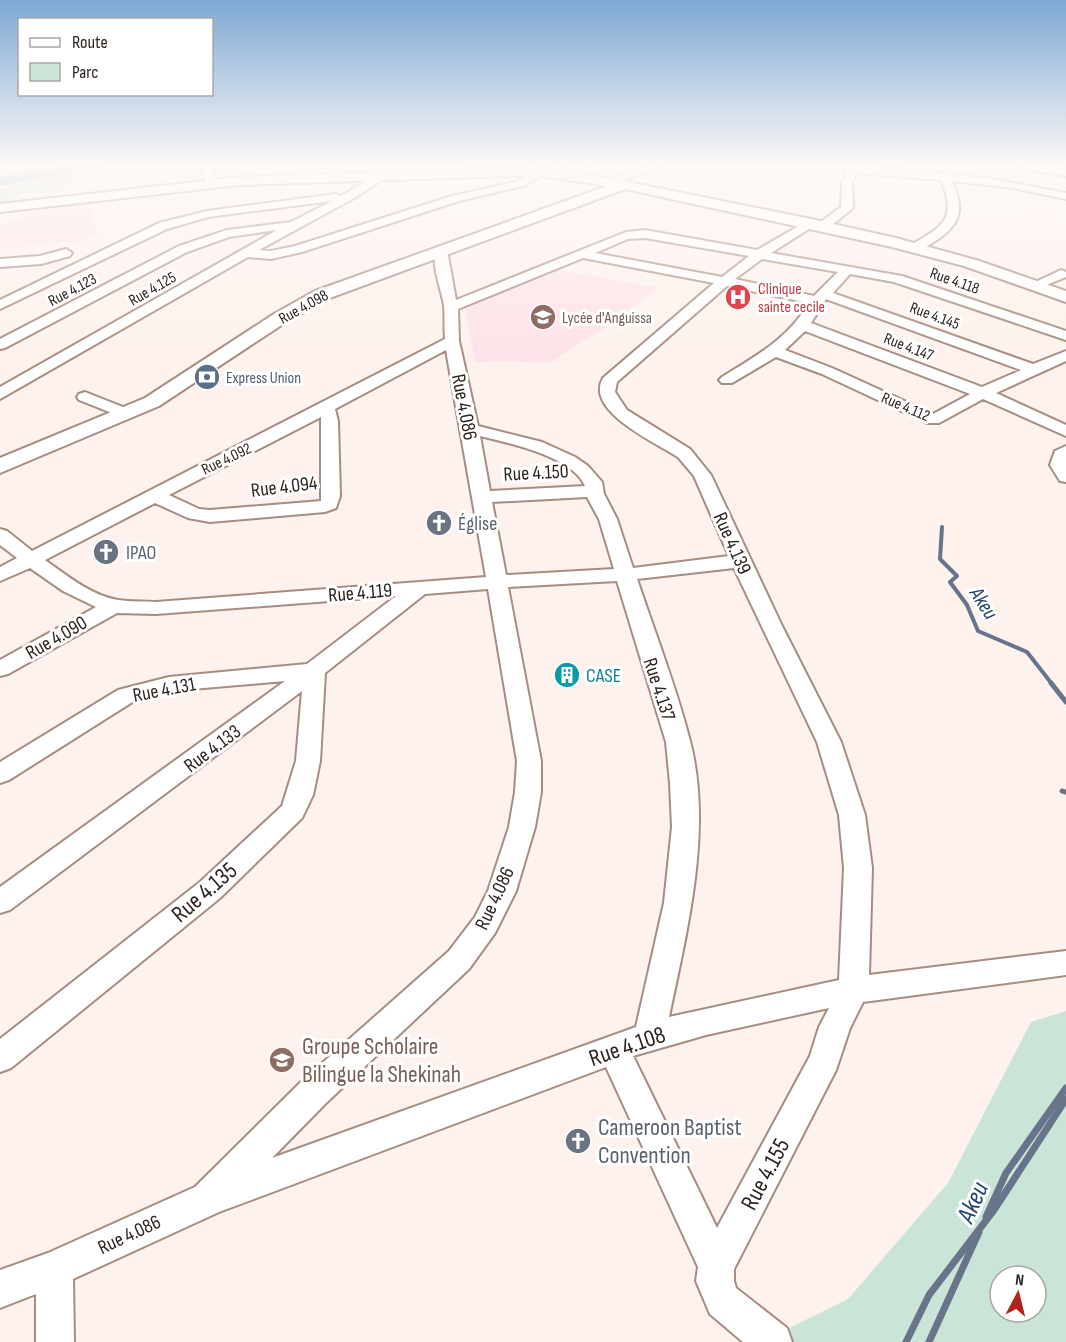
<svg xmlns="http://www.w3.org/2000/svg" width="1066" height="1342" font-family="'Sofia Sans Condensed',sans-serif">
<style>
.education{fill:#fde3e9}
.green{fill:#cae4d7;fill-rule:evenodd}
.lines{fill:none;stroke-linecap:round;stroke-linejoin:round}
.stream-far3{stroke:#677489;stroke-width:2}
.stream-far2{stroke:#677489;stroke-width:4}
.stream-far1{stroke:#677489;stroke-width:5}
.stream{stroke:#677489;stroke-width:7}
.river{fill:#8096b7;fill-rule:evenodd}
.minor-casing{stroke:#a68d82;stroke-width:4}
.major-casing{stroke:#a68d82;stroke-width:4}
.minor{fill:#fff;fill-rule:evenodd}
.major{fill:#fff;fill-rule:evenodd}
.labels{text-anchor:middle;stroke-width:6;stroke-linejoin:round;paint-order:stroke}
.far-street-label{font-size:16px;fill:#2d231f;stroke:#fff}
.far-health-label{font-size:16px;fill:#be3a42;stroke:#fff;text-anchor:start}
.far-education-label{font-size:16px;fill:#785e54;stroke:#fff;text-anchor:start}
.far-service-label{font-size:16px;fill:#4e5e75;stroke:#fff;text-anchor:start}
.street-label{font-size:20px;fill:#2d231f;stroke:#fff}
.worship-label{font-size:20px;fill:#5b616d;stroke:#fff;text-anchor:start}
.culture-label{font-size:20px;fill:#0d838f;stroke:#fff;text-anchor:start}
.water-label{font-size:21px;font-style:italic;fill:#23416e;stroke:#fff}
.near-street-label{font-size:24px;fill:#2d231f;stroke:#fff}
.near-education-label{font-size:24px;fill:#785e54;stroke:#fff;text-anchor:start}
.near-worship-label{font-size:24px;fill:#5b616d;stroke:#fff;text-anchor:start}
.near-water-label{font-size:26px;font-style:italic;fill:#23416e;stroke:#fff}
</style>
<rect width="100%" height="100%" fill="#fdf2ed"/>
<!-- education -->
<g class="education">
<path d="M 86,200 L 98,234 L 82,241 L 0,249 L 0,226 L 66,202 Z"/>
<path d="M 556,269 L 659,288 L 600,331 L 549,363 L 507,361 L 475,362 L 465,309 Z"/>
</g>
<!-- green -->
<g class="green">
<path d="M 38,164 L 106,164 L 103,174 L 81,177 L 62,190 L 45,193 L 25,193 L 0,204 L 0,189 L 9,187 L 0,184 L 0,171 C 11,166 26,168 38,164 Z"/>
<path d="M 1066,1011 L 1066,1342 L 761,1342 L 848,1299 L 948,1183 L 1031,1022 ZM 1000,1276 L 1036,1276 L 1036,1312 L 1000,1312 Z"/>
</g>
<g class="lines">
<!-- stream-far3 -->
<path class="stream-far3" d="M 1016,164 L 1031,171 L 1066,177"/>
<!-- stream-far2 -->
<path class="stream-far2" d="M 942,527 L 940,559 L 957,576 L 950,582 L 967,605 L 978,631 L 1027,652 L 1052,684"/>
<!-- stream-far1 -->
<g class="stream-far1">
<path d="M 1051,683 L 1066,702"/>
<path d="M 1062,791 L 1066,792"/>
</g>
<!-- stream -->
<g class="stream">
<path d="M 986,1217 L 1006,1173 L 1066,1088"/>
<path d="M 906,1342 L 929,1295 L 994,1210 L 1066,1099"/>
<path d="M 929,1342 L 979,1232"/>
</g>
<!-- river -->
<path class="river" d="M 78,164 L 106,164 L 92,172 L 78,172 L 0,185 L 0,177 Z"/>
<!-- minor casing -->
<g class="minor-casing">
<g id="minor">
<path d="M 201,164 L 211,164 L 215,178 L 220,183 L 219,185 L 215,186 L 206,182 Z"/>
<path d="M 293,164 L 303,164 L 306,173 L 302,179 L 294,179 L 293,177 L 296,173 Z"/>
<path d="M 411,164 L 421,164 L 422,171 L 413,177 L 408,174 L 412,170 Z"/>
<path d="M 575,164 L 589,164 L 562,176 L 558,177 L 553,174 Z"/>
<path d="M 653,164 L 667,164 L 613,184 L 605,184 L 604,182 Z"/>
<path d="M 849,164 L 987,178 L 1066,193 L 1066,199 L 1013,188 L 952,181 C 964,208 962,223 937,240 C 930,244 923,250 915,252 L 911,251 L 909,248 L 911,245 C 942,227 958,219 941,180 L 856,173 L 852,183 L 853,208 L 826,230 L 818,230 L 818,224 L 841,207 L 842,183 Z"/>
<path d="M 540,169 L 545,172 L 544,174 L 523,186 L 459,201 L 302,252 L 271,259 L 248,257 L 0,399 L 0,387 L 277,230 L 229,237 L 187,252 L 5,348 L 0,349 L 0,339 L 179,246 L 227,230 L 291,222 L 332,201 L 208,217 L 167,229 L 0,309 L 0,300 L 159,223 L 207,211 L 336,194 L 341,196 L 380,173 L 384,172 L 389,175 L 356,197 L 259,250 L 271,251 L 295,246 L 452,196 L 515,182 Z"/>
<path d="M 811,219 L 817,223 L 815,225 L 771,253 L 902,276 L 1066,331 L 1066,340 L 894,282 L 850,274 L 833,293 L 1033,364 L 1066,351 L 1066,361 L 996,393 L 1066,425 L 1066,436 L 983,399 L 939,423 L 927,423 L 822,374 L 776,357 L 732,383 L 722,383 L 719,380 L 722,377 C 756,356 788,339 809,303 L 727,286 L 617,382 L 615,392 L 627,410 L 690,449 L 711,475 L 782,626 L 841,742 L 865,815 L 872,868 L 869,975 L 1066,951 L 1066,975 L 863,1002 L 850,1028 L 836,1070 L 734,1269 L 734,1281 L 736,1288 L 787,1328 L 792,1342 L 743,1342 L 710,1314 L 696,1281 L 698,1267 L 606,1067 L 219,1212 L 73,1279 L 74,1342 L 36,1342 L 36,1294 L 0,1308 L 0,1270 L 48,1253 L 195,1187 L 302,1081 L 449,951 L 475,917 L 488,891 L 509,827 L 515,792 L 517,761 L 488,589 L 425,594 L 325,673 L 320,761 L 313,795 L 302,818 L 220,898 L 11,1068 L 0,1072 L 0,1039 L 200,882 L 282,806 L 296,761 L 302,691 L 10,910 L 0,913 L 0,887 L 285,681 L 169,691 L 134,701 L 9,780 L 0,783 L 0,762 L 118,690 L 169,677 L 307,664 L 396,596 L 156,614 L 117,613 L 8,674 L 0,676 L 0,660 L 96,607 L 63,591 L 30,568 L 0,581 L 0,567 L 17,558 L 0,545 L 0,529 L 7,531 L 32,551 L 445,339 C 444,328 445,316 444,305 C 441,288 430,263 437,247 L 445,247 L 447,250 L 456,300 L 626,232 L 645,230 L 757,250 ZM 645,238 L 749,256 L 722,277 L 595,253 L 628,239 ZM 583,258 L 714,283 L 603,378 C 584,411 657,443 678,457 L 694,476 L 729,556 L 633,568 L 617,519 L 604,494 L 602,482 L 588,466 L 575,457 L 542,442 L 478,426 L 459,341 L 458,309 ZM 762,259 L 838,272 L 814,296 L 735,279 ZM 826,299 L 1021,370 L 982,387 L 811,323 ZM 805,331 L 970,394 L 933,414 L 832,368 L 785,350 ZM 446,350 L 486,577 L 156,602 C 144,601 131,602 118,600 C 92,596 66,575 45,560 L 155,503 L 188,518 L 210,522 L 325,512 L 336,508 L 340,496 L 338,421 L 335,409 ZM 321,417 L 321,501 L 210,510 L 199,509 L 169,495 ZM 480,436 C 508,443 573,456 585,486 L 490,491 ZM 587,497 L 599,519 L 614,569 L 506,575 L 492,502 ZM 734,568 L 817,742 L 839,815 L 844,868 L 839,980 L 669,1017 C 687,930 713,829 690,741 C 676,686 655,633 637,579 ZM 617,581 L 666,742 L 670,783 L 672,827 L 664,903 L 636,1027 L 272,1158 L 326,1103 L 469,969 L 495,933 L 516,891 L 535,827 L 541,792 L 541,761 L 508,587 ZM 829,1008 L 819,1027 L 810,1056 L 717,1228 L 633,1056 L 706,1035 Z"/>
<path d="M 66,249 L 72,253 L 70,256 L 41,264 L 0,267 L 0,259 L 40,256 Z"/>
<path d="M 1061,270 L 1066,272 L 1066,277 L 1034,290 L 1027,286 Z"/>
<path d="M 85,392 L 133,411 L 135,414 L 127,419 L 79,400 L 77,397 L 79,394 Z"/>
<path d="M 1066,446 L 1066,482 L 1060,481 L 1050,465 L 1055,451 Z"/>
</g>
</g>
<!-- major casing -->
<g class="major-casing">
<path id="major" d="M 536,167 L 624,181 L 811,219 L 896,238 L 976,260 L 1066,291 L 1066,302 L 964,266 L 892,247 L 625,189 L 327,299 L 286,322 L 159,406 L 0,473 L 0,458 L 145,398 L 274,314 L 315,291 L 607,186 L 536,175 L 239,185 L 0,212 L 0,204 L 239,177 Z"/>
</g>
<!-- minor -->
<use href="#minor" class="minor"/>
<!-- major -->
<use href="#major" class="major"/>
</g>
<!-- sky -->
<linearGradient id="sky" x2="0" y2="1"><stop stop-color="#7ea8d4"/><stop offset="0.47" stop-color="#fef9f7"/><stop offset="1" stop-color="#fef9f7" stop-opacity="0"/></linearGradient>
<rect width="1066" height="352" fill="url(#sky)"/>
<!-- icons -->
<defs>
<g id="hospital-disc" transform="scale(1.35)"><circle r="9.5" fill="#e0444e" stroke="#fff"/><path d="M-5-5h3v3.5h4V-5h3V5h-3V1.5h-4V5h-3Z" fill="#fff"/></g>
<g id="school-disc" transform="scale(1.35)"><circle r="9.5" fill="#8d6e63" stroke="#fff"/><path d="M0-5L7-2L0 1L-7-2ZM-4 1L0 2.5L4 1V4Q0 6-4 4Z" fill="#fff"/></g>
<g id="bank-disc" transform="scale(1.35)"><circle r="9.5" fill="#5c6f8a" stroke="#fff"/><path d="M-6-4H6V4H-6ZM0-2.3a2.3 2.3 0 1 0 0 4.6a2.3 2.3 0 1 0 0-4.6Z" fill="#fff"/></g>
<g id="church-disc" transform="scale(1.35)"><circle r="9.5" fill="#6b7280" stroke="#fff"/><path d="M-1.2-6h2.4v3.5h3.3v2.4h-3.3V6h-2.4V-.1h-3.3v-2.4h3.3Z" fill="#fff"/></g>
<g id="building-disc" transform="scale(1.35)"><circle r="9.5" fill="#0f9aa8" stroke="#fff"/><path d="M-4-6H4V6H1V3H-1V6H-4ZM-2.5-4.3h1.7v1.8h-1.7ZM.8-4.3h1.7v1.8H.8ZM-2.5-1h1.7V.8h-1.7ZM.8-1h1.7V.8H.8Z" fill="#fff"/></g>
</defs>
<g fill-rule="evenodd">
<use href="#hospital-disc" x="738" y="297"/>
<use href="#school-disc" x="543" y="317"/>
<use href="#bank-disc" x="207" y="377"/>
<use href="#church-disc" x="439" y="523"/>
<use href="#church-disc" x="106" y="552"/>
<use href="#building-disc" x="567" y="675"/>
<use href="#school-disc" x="282" y="1060"/>
<use href="#church-disc" x="578" y="1141"/>
</g>
<g class="labels">
<!-- far-street labels -->
<g class="far-street-label">
<text transform="translate(955 280) rotate(19)" y="6">Rue 4.118</text>
<text transform="translate(152 288) rotate(-30)" y="6">Rue 4.125</text>
<text transform="translate(72 289) rotate(-28)" y="6">Rue 4.123</text>
<text transform="translate(303 306) rotate(-29)" y="6">Rue 4.098</text>
<text transform="translate(935 315) rotate(20)" y="6">Rue 4.145</text>
<text transform="translate(909 346) rotate(21)" y="6">Rue 4.147</text>
<text transform="translate(906 406) rotate(23)" y="6">Rue 4.112</text>
<text transform="translate(226 458) rotate(-26)" y="6">Rue 4.092</text>
</g>
<!-- far-health labels -->
<g class="far-health-label">
<text x="758" y="294">Clinique<tspan x="758" dy="18">sainte cecile</tspan></text>
</g>
<!-- far-education labels -->
<g class="far-education-label">
<text x="562" y="323">Lycée d'Anguissa</text>
</g>
<!-- far-service labels -->
<g class="far-service-label">
<text x="226" y="383">Express Union</text>
</g>
<!-- street labels -->
<g class="street-label">
<text transform="translate(465 407) rotate(79)" y="7">Rue 4.086</text>
<text transform="translate(536 472) rotate(-3)" y="7">Rue 4.150</text>
<text transform="translate(284 486) rotate(-7)" y="7">Rue 4.094</text>
<text transform="translate(733 543) rotate(66)" y="7">Rue 4.139</text>
<text transform="translate(360 592) rotate(-5)" y="7">Rue 4.119</text>
<text transform="translate(56 637) rotate(-30)" y="7">Rue 4.090</text>
<text transform="translate(164 689) rotate(-11)" y="7">Rue 4.131</text>
<text transform="translate(660 689) rotate(72)" y="7">Rue 4.137</text>
<text transform="translate(212 748) rotate(-37)" y="7">Rue 4.133</text>
<text transform="translate(494 898) rotate(-65)" y="7">Rue 4.086</text>
<text transform="translate(129 1234) rotate(-25)" y="7">Rue 4.086</text>
</g>
<!-- worship labels -->
<g class="worship-label">
<text x="458" y="530">Église</text>
<text x="126" y="559">IPAO</text>
</g>
<!-- culture labels -->
<g class="culture-label">
<text x="586" y="682">CASE</text>
</g>
<!-- water labels -->
<g class="water-label">
<text transform="translate(984 603) rotate(57)" y="7">Akeu</text>
</g>
<!-- near-street labels -->
<g class="near-street-label">
<text transform="translate(204 892) rotate(-41)" y="8">Rue 4.135</text>
<text transform="translate(627 1046) rotate(-19)" y="8">Rue 4.108</text>
<text transform="translate(765 1174) rotate(-62)" y="8">Rue 4.155</text>
</g>
<!-- near-education labels -->
<g class="near-education-label">
<text x="302" y="1054">Groupe Scholaire<tspan x="302" dy="28">Bilingue la Shekinah</tspan></text>
</g>
<!-- near-worship labels -->
<g class="near-worship-label">
<text x="598" y="1135">Cameroon Baptist<tspan x="598" dy="28">Convention</tspan></text>
</g>
<!-- near-water labels -->
<g class="near-water-label">
<text transform="translate(972 1202) rotate(-66)" y="9">Akeu</text>
</g>
</g>
<!-- legend -->
<rect x="18" y="18" width="195" height="78" fill="#ffffff" stroke="#aba7a5" stroke-width="1.5"/>
<rect x="30" y="38" width="30" height="9" fill="#ffffff" stroke="#aba7a5" stroke-width="1.5"/>
<text x="72" y="48" font-size="18" fill="#2d231f">Route</text>
<rect x="30" y="63" width="30" height="18" fill="#cae4d7" stroke="#aba7a5" stroke-width="1.5"/>
<text x="72" y="78" font-size="18" fill="#2d231f">Parc</text>
<!-- north arrow -->
<g transform="translate(1018 1294) rotate(7)"><circle r="28" fill="#ffffff" stroke="#aba7a5" stroke-width="1.5"/>
<path d="M0-4.5L10 22L0 15L-10 22Z" fill="#b2221d"/>
<text y="-9" font-size="16" font-weight="bold" text-anchor="middle" fill="#2d231f">N</text>
</g>
</svg>
